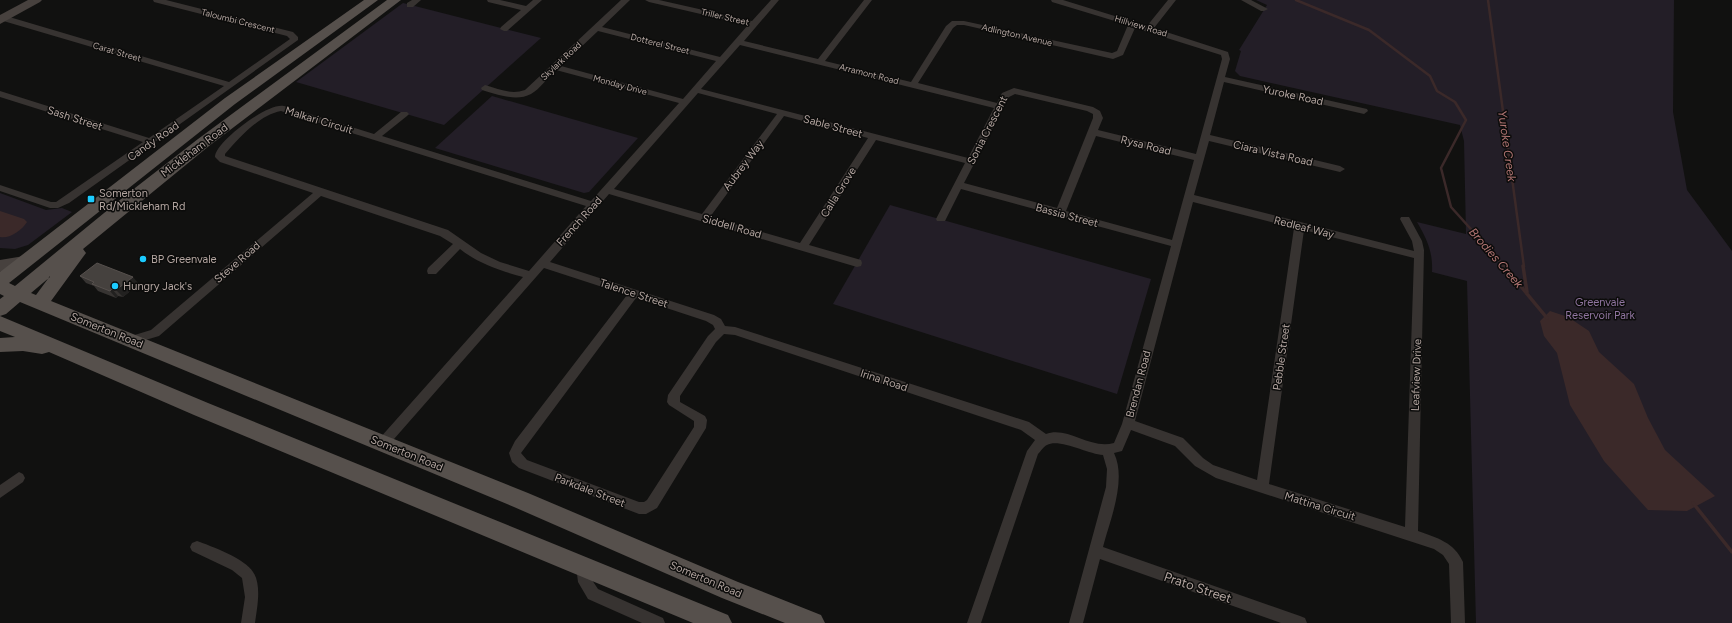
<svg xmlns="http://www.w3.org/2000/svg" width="1732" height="623" font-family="Figtree,sans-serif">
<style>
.green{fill:#231e27}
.water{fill:#3b2929}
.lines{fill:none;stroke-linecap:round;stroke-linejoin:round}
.stream-far1{stroke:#3b2929;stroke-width:2.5}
.stream{stroke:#3b2929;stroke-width:3.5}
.street{fill:#373331;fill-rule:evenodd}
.secondary{fill:#47413e;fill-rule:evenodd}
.primary{fill:#56504c;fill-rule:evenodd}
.wall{fill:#373432}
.shaded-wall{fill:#222120}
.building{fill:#45413e;stroke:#56504d}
.poi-dot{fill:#1bcbff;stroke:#0c0c0b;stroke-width:1.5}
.labels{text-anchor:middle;stroke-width:3;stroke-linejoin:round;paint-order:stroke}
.far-street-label{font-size:9px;fill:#b3a5a0;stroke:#0c0c0b}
.street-label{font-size:11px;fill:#b3a5a0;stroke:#0c0c0b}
.poi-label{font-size:11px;fill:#b3a5a0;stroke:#0c0c0b;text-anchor:start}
.park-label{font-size:11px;fill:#9075a0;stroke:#0c0c0b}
.water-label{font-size:12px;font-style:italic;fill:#b27573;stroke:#0c0c0b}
.near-street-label{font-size:13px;fill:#b3a5a0;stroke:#0c0c0b}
</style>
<rect width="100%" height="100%" fill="#111110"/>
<!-- green -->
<g class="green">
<path d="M 1256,0 L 1674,0 L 1673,112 L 1687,190 L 1732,251 L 1732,623 L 1476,623 L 1467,281 L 1432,272 C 1433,252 1427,239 1417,222 L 1466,234 L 1464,141 L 1460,125 L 1240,76 L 1235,71 L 1241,51 L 1239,50 L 1267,5 Z"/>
<path d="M 403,3 L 541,38 L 444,125 L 296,82 Z"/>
<path d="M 492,96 L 638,138 L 589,192 L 584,193 L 435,148 Z"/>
<path d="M 0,193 L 46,210 L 62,208 L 72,212 L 28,245 L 15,249 L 0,248 Z"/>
<path d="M 890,205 L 1151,279 L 1117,394 L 833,304 Z"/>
</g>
<!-- water -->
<g class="water">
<path d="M 0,211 L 24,219 L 27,222 C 22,230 10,239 0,237 Z"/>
<path d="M 1550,311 L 1568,317 L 1589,331 L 1599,352 L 1634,384 L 1648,418 L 1665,450 L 1715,496 L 1687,511 L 1648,510 L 1604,461 L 1570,405 L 1557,353 L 1544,336 L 1540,321 Z"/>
</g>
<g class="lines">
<!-- stream-far1 -->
<g class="stream-far1">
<path d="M 1296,0 L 1369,30 L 1430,76 L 1437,91 L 1455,102 L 1466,120 L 1441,168 L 1451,207 L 1505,267"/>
<path d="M 1488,0 L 1524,267"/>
</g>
<!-- stream -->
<g class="stream">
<path d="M 1504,266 L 1547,318"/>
<path d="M 1523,266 L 1527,292"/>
<path d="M 1693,503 L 1732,552"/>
</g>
<!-- street -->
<g class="street">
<path d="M 153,0 L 166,0 L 293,32 L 298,37 L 298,40 L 69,203 L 58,208 L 50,208 L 0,191 L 0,185 L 51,202 L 56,202 L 143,142 L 0,97 L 0,91 L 149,138 L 224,86 L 0,20 L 0,16 L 6,16 L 229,82 L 290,39 L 287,36 L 154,2 Z"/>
<path d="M 412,0 L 421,0 L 413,7 L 407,7 L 407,3 Z"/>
<path d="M 487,0 L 500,0 L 526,6 L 533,0 L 542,0 L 507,31 L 504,31 L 500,29 L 501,27 L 521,10 L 488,2 Z"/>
<path d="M 621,0 L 630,0 L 602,27 L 720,57 L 748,25 L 649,2 L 645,0 L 659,0 L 752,21 L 771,0 L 779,0 L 744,41 L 818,59 L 864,0 L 872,0 L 825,61 L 911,82 L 946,26 L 952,21 L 964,21 L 1112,53 L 1117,51 L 1128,25 L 1052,2 L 1051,0 L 1063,0 L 1147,26 L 1168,0 L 1176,0 L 1154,28 L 1228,52 L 1230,59 L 1225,77 L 1367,109 L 1368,111 L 1364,114 L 1224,82 L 1210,135 L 1340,166 L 1345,169 L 1340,172 L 1209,141 L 1194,195 L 1414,251 L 1412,241 L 1400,219 L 1401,217 L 1409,217 L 1422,241 L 1424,250 L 1418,531 C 1437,538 1454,542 1463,562 L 1465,623 L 1451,623 L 1449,564 L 1443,555 L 1434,549 L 1216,478 L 1195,466 L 1175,446 L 1131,430 L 1122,451 L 1114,453 C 1127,480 1110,520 1103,547 L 1300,616 L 1305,618 L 1307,623 L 1281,623 L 1100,559 L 1083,623 L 1069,623 L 1106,487 L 1107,469 L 1103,455 C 1088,454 1059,438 1047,445 C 1044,446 1041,451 1038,454 L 981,623 L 967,623 L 1027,451 L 1035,440 L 1021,430 L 735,335 L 724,334 L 716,342 L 680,396 L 680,402 L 705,416 L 707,420 L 706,428 L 657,508 L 646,514 L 639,514 L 519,468 L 512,462 L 509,453 L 515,441 L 627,295 L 544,268 L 387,447 L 383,448 L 379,447 L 377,443 L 379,439 L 523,277 C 501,271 479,264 460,249 L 436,274 L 428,274 L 427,271 L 428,268 L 453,244 L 440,236 L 321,196 L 159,336 L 132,344 L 128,343 L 126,340 L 128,337 L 151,330 L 313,193 L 220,162 L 215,157 C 215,142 268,102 284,106 L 374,134 L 401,112 L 407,112 L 409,114 L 407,116 L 382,136 L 591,201 L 679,103 L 556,70 C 548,77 540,89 531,94 C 516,102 496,94 482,90 L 481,88 L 485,85 C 499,89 511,95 525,90 ZM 957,25 L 964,25 L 1113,59 L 1123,55 L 1135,28 L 1221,55 L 1222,59 L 1196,154 L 1098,130 L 1103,118 L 1100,111 L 1093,107 L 1014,88 L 1002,93 L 997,103 L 918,83 L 953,28 ZM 598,31 L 716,61 L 683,99 L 561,66 ZM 740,45 L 994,108 L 968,158 L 701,89 ZM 698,93 L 777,114 L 702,214 L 614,189 ZM 1015,94 L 1087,111 L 1093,114 L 1093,118 L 1057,208 L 964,183 L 1009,97 ZM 281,111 L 586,206 L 529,271 L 500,262 L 481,253 L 448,230 L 225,156 L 225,154 C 239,138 259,115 281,111 ZM 784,116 L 868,138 L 800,243 L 710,217 ZM 1096,136 L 1194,160 L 1172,240 L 1066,211 ZM 876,140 L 965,163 L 936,219 L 937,221 L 945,221 L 961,189 L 1171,246 L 1122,424 L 1114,443 C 1090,450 1068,426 1046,434 L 1029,422 L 735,327 L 725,326 L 721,319 L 714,315 L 550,262 L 609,194 L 857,267 L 861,266 L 862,263 L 861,260 L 809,245 ZM 1193,202 L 1294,228 L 1257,480 L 1213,465 L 1203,458 L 1183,438 L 1135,421 ZM 1304,230 L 1414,258 L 1405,527 L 1269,484 ZM 636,298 L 706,321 L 713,325 L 715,329 L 708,336 L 668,395 L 667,402 L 669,405 L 694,421 L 694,427 L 647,500 L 644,502 L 639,502 L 527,460 L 521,453 Z"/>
<path d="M 1241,0 L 1251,0 L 1268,9 L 1264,11 L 1261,11 Z"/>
<path d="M 19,472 L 23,474 L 25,478 L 23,482 L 0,498 L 0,485 Z"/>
<path d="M 197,541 C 211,546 246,559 253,572 C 262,585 257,608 255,623 L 241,623 L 245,597 L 242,578 L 232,570 L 192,551 L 190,547 L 192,543 Z"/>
<path d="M 583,560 L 588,562 L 592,580 L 598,589 L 663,618 L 665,623 L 642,623 L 588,599 L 578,582 L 576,566 L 578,562 Z"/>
</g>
<!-- secondary -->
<g class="secondary">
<path d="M 28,0 L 42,0 L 40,2 L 0,24 L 0,15 Z"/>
<path d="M 24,256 L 29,258 L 32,262 L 29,266 L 0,272 L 0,260 Z"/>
</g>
<!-- primary -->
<g class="primary">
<path d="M 364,0 L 378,0 L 235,104 L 9,283 L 15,286 L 126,195 L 198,139 L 387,0 L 401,0 L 209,146 L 83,249 L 86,253 L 83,257 L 51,301 L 528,493 L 738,582 L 821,615 L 825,623 L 785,623 L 722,598 L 514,507 L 20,302 L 6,314 L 0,316 L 0,299 L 4,296 L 0,294 L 0,272 L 225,98 ZM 50,276 L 36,295 L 31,293 L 50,277 Z"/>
<path d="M 0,316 L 208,403 L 728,615 L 732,623 L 693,623 L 194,415 L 49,352 L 42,354 L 23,351 L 0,352 L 0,338 L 15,337 L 0,331 Z"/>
</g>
</g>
<!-- wall -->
<path class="wall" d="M 80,276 L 139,284 L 123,297 L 118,296 L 116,298 L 98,291 L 94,286 L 86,283 Z"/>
<!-- shaded-wall -->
<g class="shaded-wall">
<path d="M 133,277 L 139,284 L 123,297 L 116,290 Z"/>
<path d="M 112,289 L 118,296 L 116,298 L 110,291 Z"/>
</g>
<!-- building -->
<path class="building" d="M 97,263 L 133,277 L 116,290 L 112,289 L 110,291 L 92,284 L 94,282 L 80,276 Z"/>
<!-- markers -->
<g class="poi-dot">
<rect x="87" y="195" width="8" height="8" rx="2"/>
<circle cx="143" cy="259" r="4"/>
<circle cx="115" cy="286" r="4"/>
</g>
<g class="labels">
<!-- far-street labels -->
<g class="far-street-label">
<text transform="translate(725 17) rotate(13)" y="3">Triller Street</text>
<text transform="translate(238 21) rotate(14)" y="3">Taloumbi Crescent</text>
<text transform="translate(1141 26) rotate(17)" y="3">Hillview Road</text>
<text transform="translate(1017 35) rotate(13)" y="3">Adlington Avenue</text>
<text transform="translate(660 44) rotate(14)" y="3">Dotterel Street</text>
<text transform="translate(117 52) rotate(16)" y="3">Carat Street</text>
<text transform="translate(561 61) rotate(-43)" y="3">Skylark Road</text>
<text transform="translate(869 74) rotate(14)" y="3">Arramont Road</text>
<text transform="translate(620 85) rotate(15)" y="3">Monday Drive</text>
</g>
<!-- street labels -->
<g class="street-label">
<text transform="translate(1293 95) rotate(12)" y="4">Yuroke Road</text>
<text transform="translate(75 118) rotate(18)" y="4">Sash Street</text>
<text transform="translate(319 120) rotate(17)" y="4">Malkari Circuit</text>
<text transform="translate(833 126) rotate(15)" y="4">Sable Street</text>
<text transform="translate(987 130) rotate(-63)" y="4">Sonia Crescent</text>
<text transform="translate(153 141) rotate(-35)" y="4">Candy Road</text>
<text transform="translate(1146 145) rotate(14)" y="4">Rysa Road</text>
<text transform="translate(194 150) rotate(-37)" y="4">Mickleham Road</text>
<text transform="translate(1273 153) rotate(13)" y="4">Ciara Vista Road</text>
<text transform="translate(743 165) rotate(-53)" y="4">Aubrey Way</text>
<text transform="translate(838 192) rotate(-58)" y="4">Calla Grove</text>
<text transform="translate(1067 215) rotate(15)" y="4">Bassia Street</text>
<text transform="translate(579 221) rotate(-48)" y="4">French Road</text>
<text transform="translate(732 226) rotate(16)" y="4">Siddell Road</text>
<text transform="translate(1304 227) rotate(14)" y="4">Redleaf Way</text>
<text transform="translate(237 262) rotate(-41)" y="4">Steve Road</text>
<text transform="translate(634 293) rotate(18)" y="4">Talence Street</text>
<text transform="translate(107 330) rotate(22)" y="4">Somerton Road</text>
<text transform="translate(1281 357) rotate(-82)" y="4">Pebble Street</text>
<text transform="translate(1416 375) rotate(-88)" y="4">Leafview Drive</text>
<text transform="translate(884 380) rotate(18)" y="4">Irina Road</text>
<text transform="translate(1138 384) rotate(-75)" y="4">Brendan Road</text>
<text transform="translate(407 453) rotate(22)" y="4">Somerton Road</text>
<text transform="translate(590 490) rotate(21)" y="4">Parkdale Street</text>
<text transform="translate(1320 506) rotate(17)" y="4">Mattina Circuit</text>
<text transform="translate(706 579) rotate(23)" y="4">Somerton Road</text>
</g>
<!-- poi labels -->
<g class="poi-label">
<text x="99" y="197">Somerton<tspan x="99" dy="13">Rd/Mickleham Rd</tspan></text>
<text x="151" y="263">BP Greenvale</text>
<text x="123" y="290">Hungry Jack's</text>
</g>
<!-- park labels -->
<g class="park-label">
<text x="1600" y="306">Greenvale<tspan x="1600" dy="13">Reservoir Park</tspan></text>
</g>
<!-- water labels -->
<g class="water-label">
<text transform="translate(1507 146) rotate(82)" y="4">Yuroke Creek</text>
<text transform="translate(1496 258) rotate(49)" y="4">Brodies Creek</text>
</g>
<!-- near-street labels -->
<g class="near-street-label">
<text transform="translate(1198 587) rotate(19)" y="5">Prato Street</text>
</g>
</g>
</svg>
